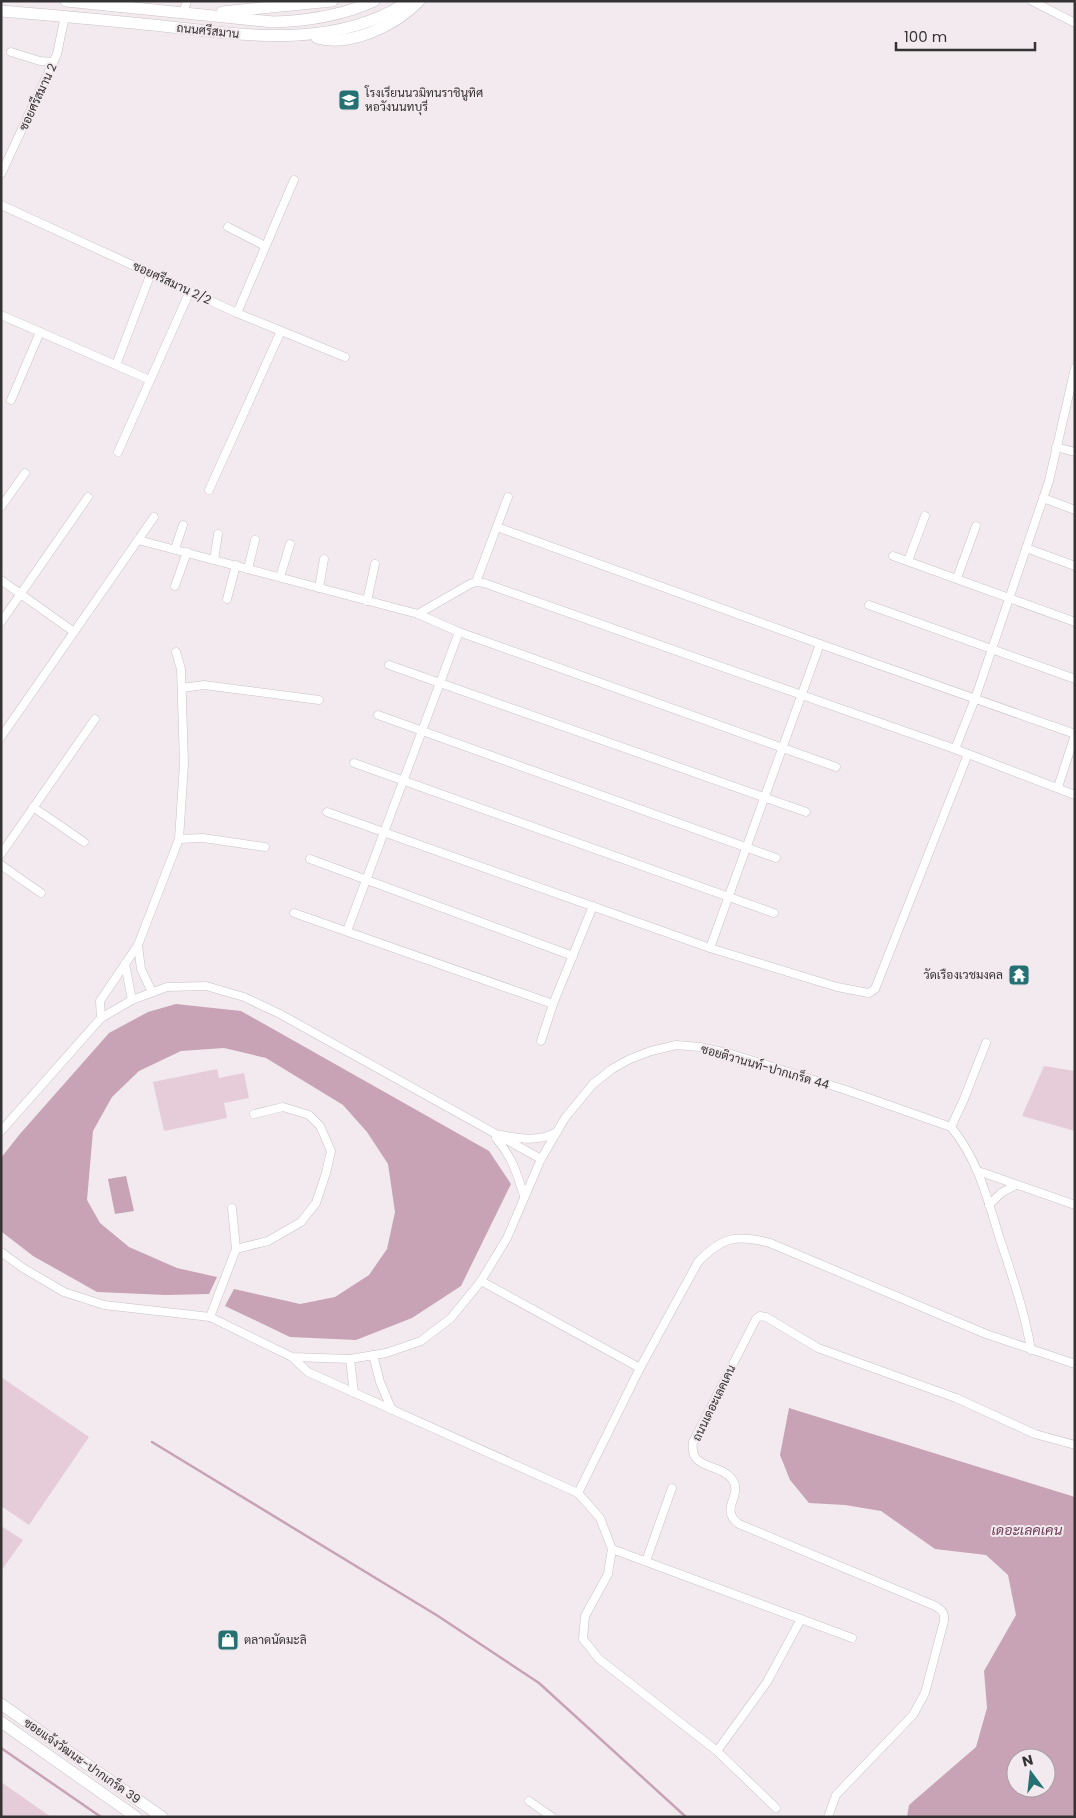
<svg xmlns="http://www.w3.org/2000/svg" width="1076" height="1818" font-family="Poppins,Sarabun,sans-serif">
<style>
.green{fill:#e5ccd8}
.water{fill:#c8a3b5;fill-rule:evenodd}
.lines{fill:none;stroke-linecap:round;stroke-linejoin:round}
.stream{stroke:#c8a3b5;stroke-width:2.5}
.street-casing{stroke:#c9c2c5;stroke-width:9}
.secondary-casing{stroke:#c9c2c5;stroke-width:12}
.street{stroke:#fff;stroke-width:8}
.secondary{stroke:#fff;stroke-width:11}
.labels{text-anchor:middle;stroke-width:4;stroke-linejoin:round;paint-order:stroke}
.street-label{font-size:12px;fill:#353233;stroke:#f2eaee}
.poi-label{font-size:12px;fill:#353233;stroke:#f2eaee;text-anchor:start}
.water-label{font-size:14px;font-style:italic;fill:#6e3b56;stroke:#f2eaee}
</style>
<rect width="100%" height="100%" fill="#f2eaee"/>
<!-- green -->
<g class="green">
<path d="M 1044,1066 L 1075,1071 L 1075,1131 L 1022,1116 Z"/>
<path d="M 217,1069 L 219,1078 L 244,1073 L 249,1098 L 224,1103 L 227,1118 L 164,1131 L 153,1082 Z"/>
<path d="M 1,1377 L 89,1437 L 29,1525 L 1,1506 Z"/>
<path d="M 1,1526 L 23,1540 L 1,1571 Z"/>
<path d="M 1,1782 L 51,1817 L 1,1817 Z"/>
</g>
<!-- water -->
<g class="water">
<path d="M 176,1004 L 241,1011 L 489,1151 L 511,1184 L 461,1286 L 412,1318 L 356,1340 L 290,1337 L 225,1306 L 234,1289 L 300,1304 L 335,1297 L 369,1275 L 387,1249 L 395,1212 L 388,1164 L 367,1132 L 343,1105 L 266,1058 L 224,1048 L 181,1051 L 139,1071 L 112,1097 L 93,1131 L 87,1200 L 100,1223 L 129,1247 L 177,1268 L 217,1277 L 209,1294 L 166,1295 L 97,1292 L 33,1256 L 2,1232 L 1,1158 L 19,1135 L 109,1033 L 148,1012 Z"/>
<path d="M 126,1176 L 134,1211 L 115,1214 L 108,1179 Z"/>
<path d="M 789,1408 L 1075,1497 L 1075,1817 L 907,1817 L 909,1805 L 976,1747 L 987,1708 L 984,1671 L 1016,1615 L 1008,1575 L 986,1555 L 935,1549 L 881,1511 L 845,1505 L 809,1503 L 790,1480 L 780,1455 ZM 1016,1758 L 1046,1758 L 1046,1788 L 1016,1788 Z"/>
</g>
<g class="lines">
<!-- stream -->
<g class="stream">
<path d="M 152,1442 L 438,1616 L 539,1683 L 686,1817"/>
<path d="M 1,1748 L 101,1817"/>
</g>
<!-- street casing -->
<g class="street-casing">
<g id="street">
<path d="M 1032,1 L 1075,23"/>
<path d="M 183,13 L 187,1"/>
<path d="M 11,52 L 40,61 L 53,62"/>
<path d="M 1,174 L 57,54 L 65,16"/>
<path d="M 1,205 L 237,313 L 345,357"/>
<path d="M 228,227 L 265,246"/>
<path d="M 237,313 L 294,180"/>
<path d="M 1,315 L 150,380"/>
<path d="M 116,365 L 151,273"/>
<path d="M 11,400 L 40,332"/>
<path d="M 1056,447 L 1075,452"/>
<path d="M 118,452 L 190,291"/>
<path d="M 209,490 L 281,331"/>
<path d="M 1043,498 L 1075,510"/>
<path d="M 1,507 L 25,473"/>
<path d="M 497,527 L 820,644 L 1075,734"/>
<path d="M 138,540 L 418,614 L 459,632 L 836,767"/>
<path d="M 1026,548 L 1075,566"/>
<path d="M 175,549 L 183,525"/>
<path d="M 893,556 L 1075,622"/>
<path d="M 214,560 L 218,534"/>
<path d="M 908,561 L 925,516"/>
<path d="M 248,569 L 255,540"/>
<path d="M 280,577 L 290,544"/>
<path d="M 957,578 L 976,526"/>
<path d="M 1,580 L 74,632"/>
<path d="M 476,582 L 508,497"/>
<path d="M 175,586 L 187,552"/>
<path d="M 319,588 L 324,559"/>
<path d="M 227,599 L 236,565"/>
<path d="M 367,601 L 375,564"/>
<path d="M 869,605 L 1075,679"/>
<path d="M 418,614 L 470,584 L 476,582 L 484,583 L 955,749 L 1075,795"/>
<path d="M 1,622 L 88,497"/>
<path d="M 389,665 L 806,812"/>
<path d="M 182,688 L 204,685 L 319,700"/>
<path d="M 378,715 L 776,858"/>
<path d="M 1,737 L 154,517"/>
<path d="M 955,749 L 975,699 L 1049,481 L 1075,368"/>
<path d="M 354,763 L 774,913"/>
<path d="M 1058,787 L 1075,735"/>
<path d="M 33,807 L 84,842"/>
<path d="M 327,812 L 710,948 L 837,987 L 869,993 L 875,989 L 968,754"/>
<path d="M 179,839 L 203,838 L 265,847"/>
<path d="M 1,854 L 95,719"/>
<path d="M 310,859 L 573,956"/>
<path d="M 1,865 L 41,893"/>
<path d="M 294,913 L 553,1004"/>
<path d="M 347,931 L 459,632"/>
<path d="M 138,945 L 141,969 L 152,992"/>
<path d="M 710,948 L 820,644"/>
<path d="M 125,964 L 132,1000"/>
<path d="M 101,1018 L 100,1001 L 138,945 L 179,839 L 184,764 L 181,669 L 176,652"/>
<path d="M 541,1041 L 553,1004 L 593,906"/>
<path d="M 951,1127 L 964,1099 L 986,1043"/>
<path d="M 1,1131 L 101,1018 L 132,1000 L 167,987 L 206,986 L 244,997 L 280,1014 L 541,1159"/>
<path d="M 501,1135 C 520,1139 539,1142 557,1132"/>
<path d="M 496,1138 C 512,1157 517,1173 524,1196"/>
<path d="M 978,1171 L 1075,1205"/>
<path d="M 989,1205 L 1001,1193 L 1016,1185"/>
<path d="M 236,1249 L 268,1241 L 301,1222 L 316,1203 L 326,1173 L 331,1151 L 320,1126 L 309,1115 L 283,1107 L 254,1114"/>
<path d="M 1,1252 L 23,1268 L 64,1292 L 104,1305 L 210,1317 L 292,1357 L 350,1359 L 386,1353 L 421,1341 L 451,1318 L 481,1281 L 507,1238 L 541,1159 L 565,1118 L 593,1084 L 612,1069 L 630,1059 L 651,1051 L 676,1045 L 700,1047 L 731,1054 L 843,1089 L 951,1127 C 978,1159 988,1201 1000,1239 C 1012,1276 1025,1312 1031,1350"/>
<path d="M 481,1281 L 640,1368"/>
<path d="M 210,1317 L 236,1249 L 232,1208"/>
<path d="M 373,1355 L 380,1382 L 392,1410"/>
<path d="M 292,1357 L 308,1372 L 578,1493"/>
<path d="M 350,1359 L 354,1393"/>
<path d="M 612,1549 L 852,1638"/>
<path d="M 646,1561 L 672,1488"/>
<path d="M 717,1751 L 767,1682 L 801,1619"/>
<path d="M 529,1801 L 552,1817"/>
<path d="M 776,1808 L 717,1751 L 599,1659 L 583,1639 L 585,1616 L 608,1574 L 612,1549 L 600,1518 L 578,1493 L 640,1368 L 698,1262 C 722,1237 736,1234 770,1243 L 986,1334 L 1075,1364"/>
<path d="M 828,1817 L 836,1795 L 913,1715 L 925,1693 L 944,1621 C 945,1612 941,1609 933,1605 L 739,1524 C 718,1509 744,1495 732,1479 C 719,1462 689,1471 693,1442 L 756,1319 L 760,1316 L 766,1317 L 818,1348 L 956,1398 L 1035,1434 L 1075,1445"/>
</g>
</g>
<!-- secondary casing -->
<g class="secondary-casing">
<g id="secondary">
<path d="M 66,1 L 273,22 C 308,21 341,16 374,1"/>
<path d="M 1,11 C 52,15 102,20 153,25 C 238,34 333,52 409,1"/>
<path d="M 222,12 L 332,1"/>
<path d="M 317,38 C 351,47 396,25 419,1"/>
<path d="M 1,1704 L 162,1817"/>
<path d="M 1,1722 L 136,1817"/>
</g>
</g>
<!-- street -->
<use href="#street" class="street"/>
<!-- secondary -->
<use href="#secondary" class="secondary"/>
</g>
<!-- icons -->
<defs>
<g id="school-square" transform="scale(1.125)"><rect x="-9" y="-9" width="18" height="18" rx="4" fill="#247072" stroke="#f2eaee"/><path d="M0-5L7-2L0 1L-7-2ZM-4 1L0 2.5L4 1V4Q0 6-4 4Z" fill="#fff"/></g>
<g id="temple-square" transform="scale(1.125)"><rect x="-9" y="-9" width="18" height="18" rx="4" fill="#247072" stroke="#f2eaee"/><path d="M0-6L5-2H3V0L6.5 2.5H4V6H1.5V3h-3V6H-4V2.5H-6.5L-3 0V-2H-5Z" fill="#fff"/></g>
<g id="shop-square" transform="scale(1.125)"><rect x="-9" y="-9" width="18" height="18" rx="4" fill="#247072" stroke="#f2eaee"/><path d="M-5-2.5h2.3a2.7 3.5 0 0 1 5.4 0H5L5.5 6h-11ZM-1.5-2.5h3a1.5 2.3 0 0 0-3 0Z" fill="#fff"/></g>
</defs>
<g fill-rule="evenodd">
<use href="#school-square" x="349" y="100"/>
<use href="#temple-square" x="1019" y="975"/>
<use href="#shop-square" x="228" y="1640"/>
</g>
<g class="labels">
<!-- street labels -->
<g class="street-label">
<text transform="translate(208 31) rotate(6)" y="4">ถนนศรีสมาน</text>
<text transform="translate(38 97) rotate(-65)" y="4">ซอยศรีสมาน 2</text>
<text transform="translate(172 283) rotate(25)" y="4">ซอยศรีสมาน 2/2</text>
<text transform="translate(765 1067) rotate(16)" y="4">ซอยติวานนท์-ปากเกร็ด 44</text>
<text transform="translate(714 1403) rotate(-64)" y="4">ถนนเดอะเลคเคน</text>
<text transform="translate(82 1761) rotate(35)" y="4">ซอยแจ้งวัฒนะ-ปากเกร็ด 39</text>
</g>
<!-- poi labels -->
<g class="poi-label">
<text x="365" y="97">โรงเรียนนวมิทนราชินูทิศ<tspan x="365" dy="14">หอวังนนทบุรี</tspan></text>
<text x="1003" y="979" text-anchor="end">วัดเรืองเวชมงคล</text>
<text x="244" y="1644">ตลาดนัดมะลิ</text>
</g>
<!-- water labels -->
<g class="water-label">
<text x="1027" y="1535">เดอะเลคเคน</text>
</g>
</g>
<!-- border -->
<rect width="1076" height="1818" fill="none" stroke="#353233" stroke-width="5"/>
<!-- north arrow -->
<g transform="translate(1031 1773) rotate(345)"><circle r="24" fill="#f2eaee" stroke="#a6a0a3"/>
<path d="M0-4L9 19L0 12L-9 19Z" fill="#247072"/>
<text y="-8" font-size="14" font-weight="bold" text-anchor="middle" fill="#353233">N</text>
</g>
<!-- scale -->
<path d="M896 42v8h139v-8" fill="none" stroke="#353233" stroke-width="2.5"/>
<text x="904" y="42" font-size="15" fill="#353233" stroke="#f2eaee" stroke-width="4" paint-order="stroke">100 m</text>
</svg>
